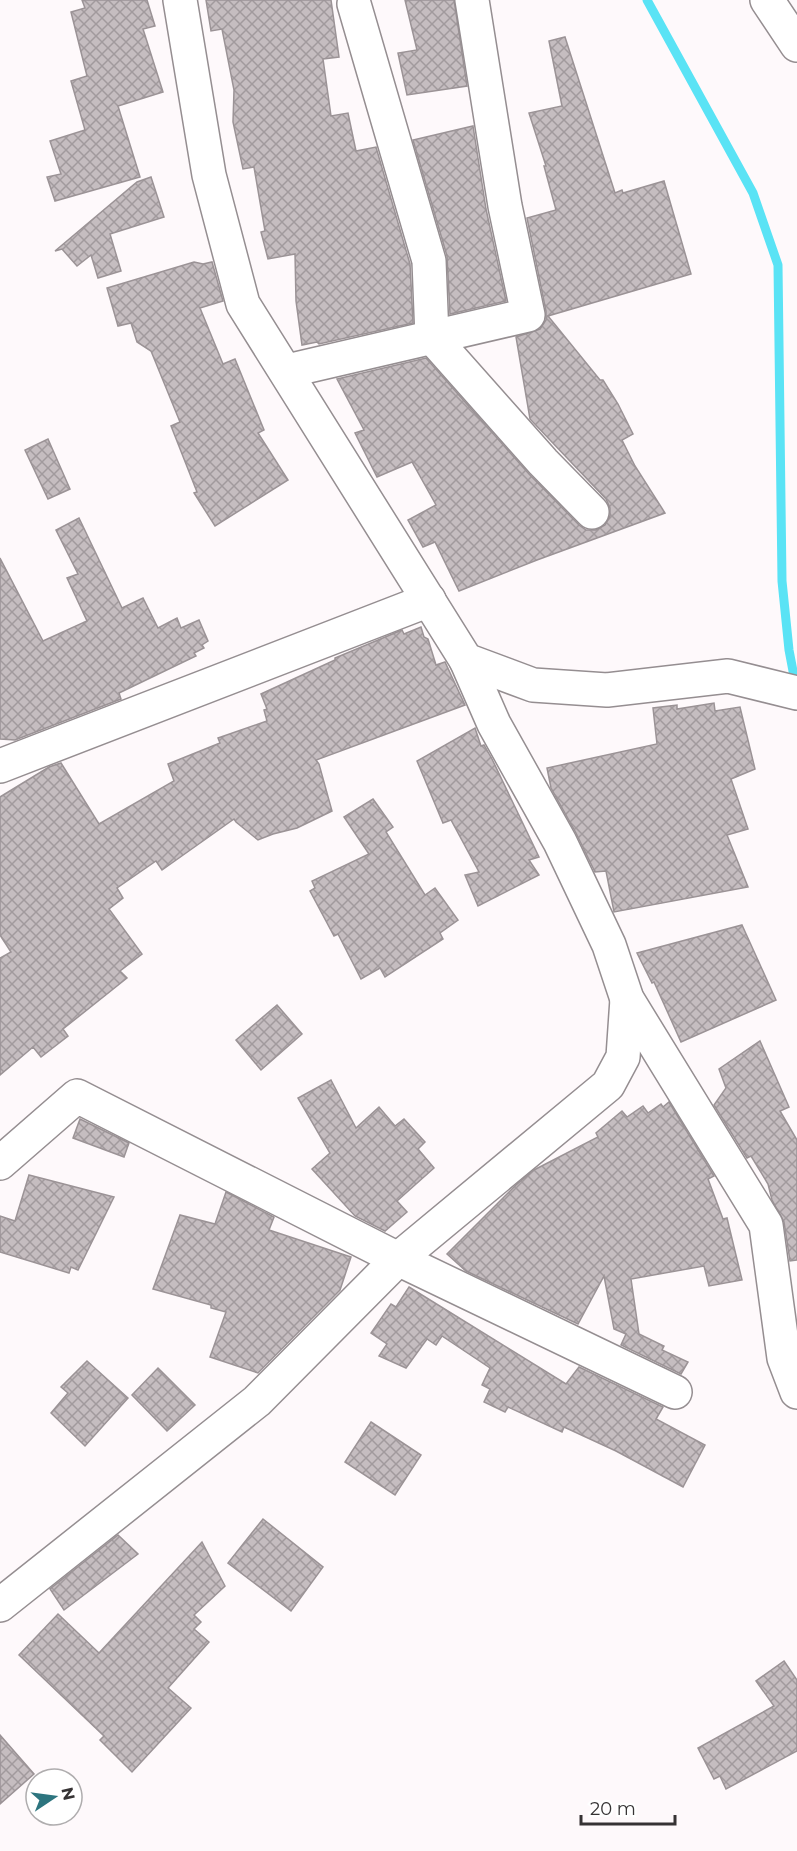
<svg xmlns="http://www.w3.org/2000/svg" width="797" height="1851" font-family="Montserrat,sans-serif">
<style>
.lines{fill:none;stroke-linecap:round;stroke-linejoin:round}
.stream{stroke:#5ae3f5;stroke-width:9}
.building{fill:url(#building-cross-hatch);stroke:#9b9396;stroke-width:1.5}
.minor-casing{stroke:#958e91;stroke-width:36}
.minor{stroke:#fff;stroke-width:33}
</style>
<defs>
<pattern id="building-cross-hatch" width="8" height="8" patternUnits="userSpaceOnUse" patternTransform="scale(1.5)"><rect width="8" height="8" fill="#c5bdc0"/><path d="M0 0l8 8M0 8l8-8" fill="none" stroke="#a19a9d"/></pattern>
</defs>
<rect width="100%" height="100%" fill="#fef9fb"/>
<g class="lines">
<!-- stream -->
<path class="stream" d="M 647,0 L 753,193 L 778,265 L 782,581 L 789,650 L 796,687"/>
</g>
<!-- building -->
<g class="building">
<path d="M 82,0 L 147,0 L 155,26 L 143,29 L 163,92 L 118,106 L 140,177 L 55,201 L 47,177 L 61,174 L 50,141 L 85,130 L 71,81 L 87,76 L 71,12 L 85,8 Z"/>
<path d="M 206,0 L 331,0 L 339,57 L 323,59 L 331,116 L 348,113 L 356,151 L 376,147 L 410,264 L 413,323 L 319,344 L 317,342 L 302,345 L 296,301 L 295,254 L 268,259 L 261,232 L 265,231 L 254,167 L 243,169 L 233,122 L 234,90 L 222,29 L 211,31 Z"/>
<path d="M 405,0 L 454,0 L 467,86 L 407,95 L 398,53 L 417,50 Z"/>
<path d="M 565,37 L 615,193 L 622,190 L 623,193 L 664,181 L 691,274 L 548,316 L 600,380 L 603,380 L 618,404 L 633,434 L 622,440 L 635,466 L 665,513 L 537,560 L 459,591 L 435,542 L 423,547 L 408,520 L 436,505 L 412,462 L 377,477 L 355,433 L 364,430 L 337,379 L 426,358 L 529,474 L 579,525 L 586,530 L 596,530 L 605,525 L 610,516 L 610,508 L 606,499 L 530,419 L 516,337 L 540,329 L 546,320 L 546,311 L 527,218 L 556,210 L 544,166 L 546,166 L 529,113 L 562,106 L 549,41 Z"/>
<path d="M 473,126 L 486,209 L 506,301 L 450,314 L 447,256 L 413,140 Z"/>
<path d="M 151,177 L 164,217 L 110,234 L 121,271 L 98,278 L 91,255 L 77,266 L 62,249 L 55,251 L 137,182 Z"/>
<path d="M 194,262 L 203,264 L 212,262 L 223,301 L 200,308 L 223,364 L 235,359 L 264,430 L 258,433 L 288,480 L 215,526 L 194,493 L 197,492 L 171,426 L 180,422 L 151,351 L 137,342 L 131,323 L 118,326 L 107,288 Z"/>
<path d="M 48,439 L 70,489 L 48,499 L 25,450 Z"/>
<path d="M 79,518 L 122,608 L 143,598 L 158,628 L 177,618 L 181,628 L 199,620 L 208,641 L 202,645 L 204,648 L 194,653 L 196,656 L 119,693 L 121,699 L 15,740 L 0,739 L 0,558 L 43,641 L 87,621 L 67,578 L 78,574 L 56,530 Z"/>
<path d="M 421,627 L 424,637 L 428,639 L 436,665 L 445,662 L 465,705 L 316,760 L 319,764 L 332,811 L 297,828 L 273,834 L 258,840 L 236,822 L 234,819 L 162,870 L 156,861 L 117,888 L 123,898 L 109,909 L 142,954 L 120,971 L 127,978 L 63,1029 L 68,1036 L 41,1057 L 33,1047 L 0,1075 L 0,958 L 11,952 L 0,935 L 0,797 L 49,767 L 61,763 L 99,824 L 174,781 L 168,764 L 220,743 L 218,738 L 267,721 L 264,710 L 267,709 L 261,694 L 335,660 L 335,658 L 402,630 L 404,634 Z"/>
<path d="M 714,703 L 715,711 L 740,707 L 755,769 L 731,779 L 748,829 L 727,835 L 748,887 L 614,912 L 606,871 L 595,872 L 576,833 L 551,788 L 547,768 L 657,744 L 653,708 L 677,705 L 677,709 Z"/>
<path d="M 475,728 L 481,746 L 484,745 L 492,759 L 539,857 L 529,860 L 539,875 L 478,906 L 465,875 L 479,872 L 451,820 L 443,823 L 417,761 Z"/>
<path d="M 373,799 L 393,827 L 386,832 L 425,895 L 435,888 L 458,920 L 440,933 L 443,939 L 385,977 L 380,968 L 361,979 L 338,934 L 334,936 L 310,891 L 315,888 L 312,881 L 369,854 L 344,817 Z"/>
<path d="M 742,925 L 776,1000 L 681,1042 L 654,982 L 652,983 L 637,953 Z"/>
<path d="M 277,1005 L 302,1034 L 261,1070 L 236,1040 Z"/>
<path d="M 760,1041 L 789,1107 L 780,1111 L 797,1140 L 797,1260 L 790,1261 L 784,1222 L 772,1200 L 768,1184 L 751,1156 L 747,1158 L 714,1105 L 726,1088 L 719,1069 Z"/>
<path d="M 331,1080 L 356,1128 L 379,1107 L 395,1126 L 404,1119 L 425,1142 L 418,1149 L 434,1168 L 397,1201 L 407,1212 L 385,1231 L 355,1216 L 312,1169 L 330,1153 L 298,1098 Z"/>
<path d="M 669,1102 L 714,1176 L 708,1179 L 723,1219 L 727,1218 L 742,1280 L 709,1286 L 704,1266 L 631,1279 L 639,1334 L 664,1346 L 662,1350 L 688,1362 L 681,1374 L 621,1345 L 626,1334 L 614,1329 L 604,1276 L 578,1324 L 466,1271 L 447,1254 L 516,1185 L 534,1170 L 598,1137 L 596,1133 L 622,1111 L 627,1117 L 643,1106 L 648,1113 L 661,1104 L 663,1107 Z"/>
<path d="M 80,1119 L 129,1143 L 124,1157 L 73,1138 Z"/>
<path d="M 29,1175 L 114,1197 L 78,1270 L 71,1267 L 69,1273 L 0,1252 L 0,1216 L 15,1221 Z"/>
<path d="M 226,1192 L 274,1217 L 269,1230 L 351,1257 L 340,1290 L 258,1373 L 210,1357 L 226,1312 L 211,1308 L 211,1305 L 153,1289 L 180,1215 L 215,1224 Z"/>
<path d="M 409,1287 L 566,1384 L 579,1367 L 663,1407 L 656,1419 L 705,1445 L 683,1487 L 616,1451 L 564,1427 L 562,1432 L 508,1407 L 505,1412 L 484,1402 L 490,1389 L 482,1385 L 490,1368 L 442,1336 L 436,1345 L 427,1339 L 406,1368 L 379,1356 L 387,1344 L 371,1333 L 391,1304 L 396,1307 Z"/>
<path d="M 87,1361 L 128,1398 L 85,1446 L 51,1413 L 68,1393 L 61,1387 Z"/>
<path d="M 158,1368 L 195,1405 L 167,1431 L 132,1395 Z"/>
<path d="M 371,1422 L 421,1455 L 395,1495 L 345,1462 Z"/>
<path d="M 263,1519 L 323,1567 L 291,1611 L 228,1563 Z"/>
<path d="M 118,1535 L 138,1554 L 64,1610 L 50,1589 Z"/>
<path d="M 202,1542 L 225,1586 L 194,1615 L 201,1622 L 194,1629 L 209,1642 L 168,1688 L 191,1708 L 132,1772 L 100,1740 L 104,1736 L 19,1655 L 58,1614 L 99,1653 Z"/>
<path d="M 784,1661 L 797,1680 L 797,1751 L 726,1789 L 720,1776 L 714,1779 L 698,1748 L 774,1706 L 756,1681 Z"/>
<path d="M 0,1735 L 34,1774 L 0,1804 Z"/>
</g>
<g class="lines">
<!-- minor casing -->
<g class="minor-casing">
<g id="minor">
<path d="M 180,0 L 209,175 L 243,304 L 466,660 L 533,685 L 607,690 L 728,676 L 797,693"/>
<path d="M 767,0 L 797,45"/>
<path d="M 354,4 L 429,261 L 432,337 L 543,462 L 592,512"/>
<path d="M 287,371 L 528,315 L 505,206 L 472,0"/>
<path d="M 466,660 L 494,724 L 560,842 L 609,945 L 627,999 L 766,1225 L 784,1358 L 797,1392"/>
<path d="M 0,766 L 429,600"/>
<path d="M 0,1163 L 77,1096 L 398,1259 L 675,1392"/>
<path d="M 0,1605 L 257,1401 L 398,1259 L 608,1085 L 623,1057 L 627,999"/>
</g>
</g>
<!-- minor -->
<use href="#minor" class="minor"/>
</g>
<!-- north arrow -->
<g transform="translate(54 1797) rotate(77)"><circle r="28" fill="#ffffff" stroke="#afadae" stroke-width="1.5"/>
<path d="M0-4.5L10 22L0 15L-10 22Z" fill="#2d757f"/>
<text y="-9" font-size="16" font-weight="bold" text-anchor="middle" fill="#363334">N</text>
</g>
<!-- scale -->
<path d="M581 1815v9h94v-9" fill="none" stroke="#363334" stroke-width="3"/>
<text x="590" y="1815" font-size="18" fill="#363334" stroke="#ffffff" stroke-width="4.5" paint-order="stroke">20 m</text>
</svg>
